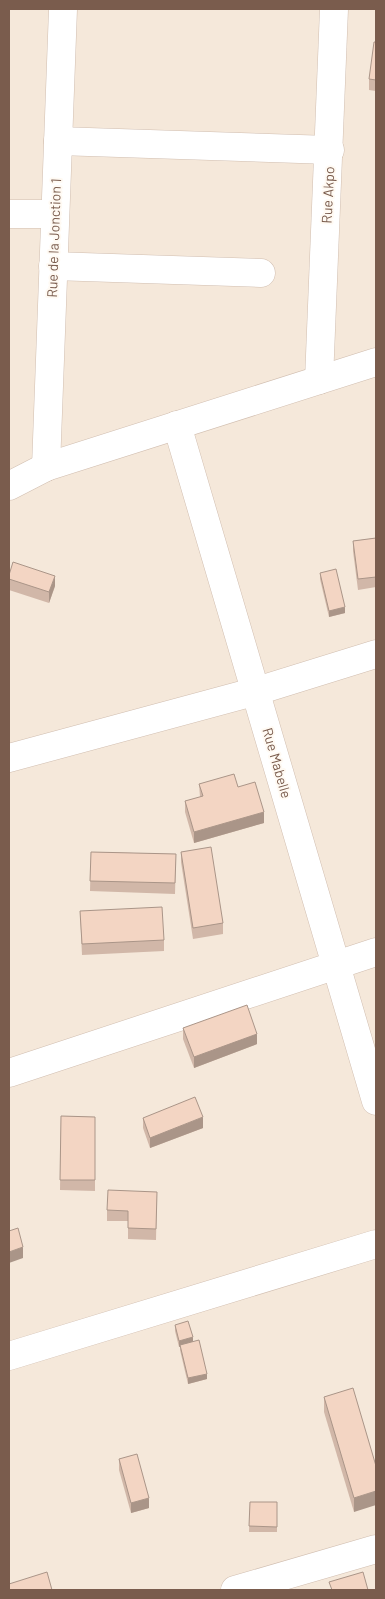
<svg xmlns="http://www.w3.org/2000/svg" width="385" height="1599" font-family="Barlow,sans-serif">
<style>
.residential{fill:#f5e8da}
.lines{fill:none;stroke-linecap:round;stroke-linejoin:round}
.minor-casing{stroke:#d1beb0;stroke-width:29}
.minor{stroke:#fff;stroke-width:28}
.wall{fill:#d1b7a8}
.shaded-wall{fill:#aa9588}
.building{fill:#f3d5c3;stroke:#aa9588}
.labels{text-anchor:middle;stroke-width:4;stroke-linejoin:round;paint-order:stroke}
.street-label{font-size:14px;fill:#7a5c4d;stroke:#fffaf3}
</style>
<rect width="100%" height="100%" fill="#fdf6ec"/>
<!-- residential -->
<rect class="residential" x="9" y="9" width="367" height="1581"/>
<g class="lines">
<!-- minor casing -->
<g class="minor-casing">
<g id="minor">
<path d="M 58,141 L 330,150"/>
<path d="M 9,214 L 55,214"/>
<path d="M 53,266 L 261,273"/>
<path d="M 319,380 L 334,9"/>
<path d="M 177,425 L 376,1101"/>
<path d="M 46,467 L 63,9"/>
<path d="M 9,486 L 46,467 L 376,362"/>
<path d="M 9,758 L 257,691 L 376,654"/>
<path d="M 9,1073 L 376,952"/>
<path d="M 9,1356 L 376,1244"/>
<path d="M 235,1590 L 376,1549"/>
</g>
</g>
<!-- minor -->
<use href="#minor" class="minor"/>
</g>
<!-- wall -->
<g class="wall">
<path d="M 376,42 L 376,91 L 369,90 L 369,79 Z"/>
<path d="M 376,538 L 376,587 L 358,590 L 353,551 L 353,541 Z"/>
<path d="M 320,573 L 345,613 L 329,617 L 320,579 Z"/>
<path d="M 9,575 L 55,586 L 49,603 L 9,590 Z"/>
<path d="M 199,784 L 238,787 L 264,823 L 194,843 L 185,812 L 185,801 L 200,797 Z"/>
<path d="M 91,852 L 176,854 L 175,894 L 90,891 Z"/>
<path d="M 181,852 L 223,923 L 223,934 L 193,939 L 181,862 Z"/>
<path d="M 80,911 L 164,940 L 164,951 L 82,955 Z"/>
<path d="M 183,1028 L 257,1044 L 194,1068 L 183,1039 Z"/>
<path d="M 61,1116 L 95,1117 L 95,1191 L 60,1190 Z"/>
<path d="M 143,1118 L 203,1128 L 150,1148 L 143,1128 Z"/>
<path d="M 157,1192 L 156,1240 L 128,1239 L 128,1221 L 107,1221 L 107,1210 Z"/>
<path d="M 175,1325 L 193,1342 L 207,1379 L 188,1384 L 180,1350 L 180,1346 L 179,1347 L 175,1331 Z"/>
<path d="M 324,1397 L 376,1466 L 354,1512 L 324,1412 Z"/>
<path d="M 119,1459 L 149,1508 L 131,1513 L 119,1470 Z"/>
<path d="M 250,1502 L 277,1502 L 277,1532 L 249,1532 Z"/>
</g>
<!-- shaded-wall -->
<g class="shaded-wall">
<path d="M 55,576 L 55,586 L 49,603 L 49,592 Z"/>
<path d="M 345,607 L 345,613 L 329,617 L 329,611 Z"/>
<path d="M 264,812 L 264,823 L 194,843 L 194,832 Z"/>
<path d="M 257,1034 L 257,1044 L 194,1068 L 194,1057 Z"/>
<path d="M 203,1117 L 203,1128 L 150,1148 L 150,1138 Z"/>
<path d="M 23,1247 L 23,1258 L 9,1263 L 9,1252 Z"/>
<path d="M 193,1337 L 193,1342 L 179,1347 L 179,1341 Z"/>
<path d="M 207,1374 L 207,1379 L 188,1384 L 188,1378 Z"/>
<path d="M 376,1491 L 376,1505 L 354,1512 L 354,1498 Z"/>
<path d="M 149,1498 L 149,1508 L 131,1513 L 131,1503 Z"/>
</g>
<!-- building -->
<g class="building">
<path d="M 374,42 L 376,42 L 376,80 L 369,79 Z"/>
<path d="M 376,538 L 376,577 L 358,579 L 353,541 Z"/>
<path d="M 13,562 L 55,576 L 49,592 L 9,579 L 9,575 Z"/>
<path d="M 336,569 L 345,607 L 329,611 L 320,573 Z"/>
<path d="M 234,774 L 238,787 L 255,782 L 264,812 L 194,832 L 185,801 L 203,796 L 199,784 Z"/>
<path d="M 211,847 L 223,923 L 193,928 L 181,852 Z"/>
<path d="M 91,852 L 176,854 L 175,883 L 90,881 Z"/>
<path d="M 162,907 L 164,940 L 82,944 L 80,911 Z"/>
<path d="M 247,1005 L 257,1034 L 194,1057 L 183,1028 Z"/>
<path d="M 195,1097 L 203,1117 L 150,1138 L 143,1118 Z"/>
<path d="M 61,1116 L 95,1117 L 95,1180 L 60,1180 Z"/>
<path d="M 108,1190 L 157,1192 L 156,1229 L 128,1228 L 128,1211 L 107,1210 Z"/>
<path d="M 18,1228 L 23,1247 L 9,1252 L 9,1231 Z"/>
<path d="M 188,1321 L 193,1337 L 179,1341 L 175,1325 Z"/>
<path d="M 199,1340 L 207,1374 L 188,1378 L 180,1345 Z"/>
<path d="M 353,1388 L 376,1466 L 376,1491 L 354,1498 L 324,1397 Z"/>
<path d="M 137,1454 L 149,1498 L 131,1503 L 119,1459 Z"/>
<path d="M 250,1502 L 277,1502 L 277,1527 L 249,1526 Z"/>
<path d="M 47,1572 L 52,1590 L 9,1590 L 9,1584 Z"/>
<path d="M 363,1572 L 368,1590 L 332,1590 L 329,1582 Z"/>
</g>
<g class="labels">
<!-- street labels -->
<g class="street-label">
<text transform="translate(328 195) rotate(-87)" y="5">Rue Akpo</text>
<text transform="translate(54 238) rotate(-88)" y="5">Rue de la Jonction 1</text>
<text transform="translate(277 763) rotate(74)" y="5">Rue Mabelle</text>
</g>
</g>
<!-- border -->
<rect width="385" height="1599" fill="none" stroke="#7a5c4d" stroke-width="20"/>
</svg>
